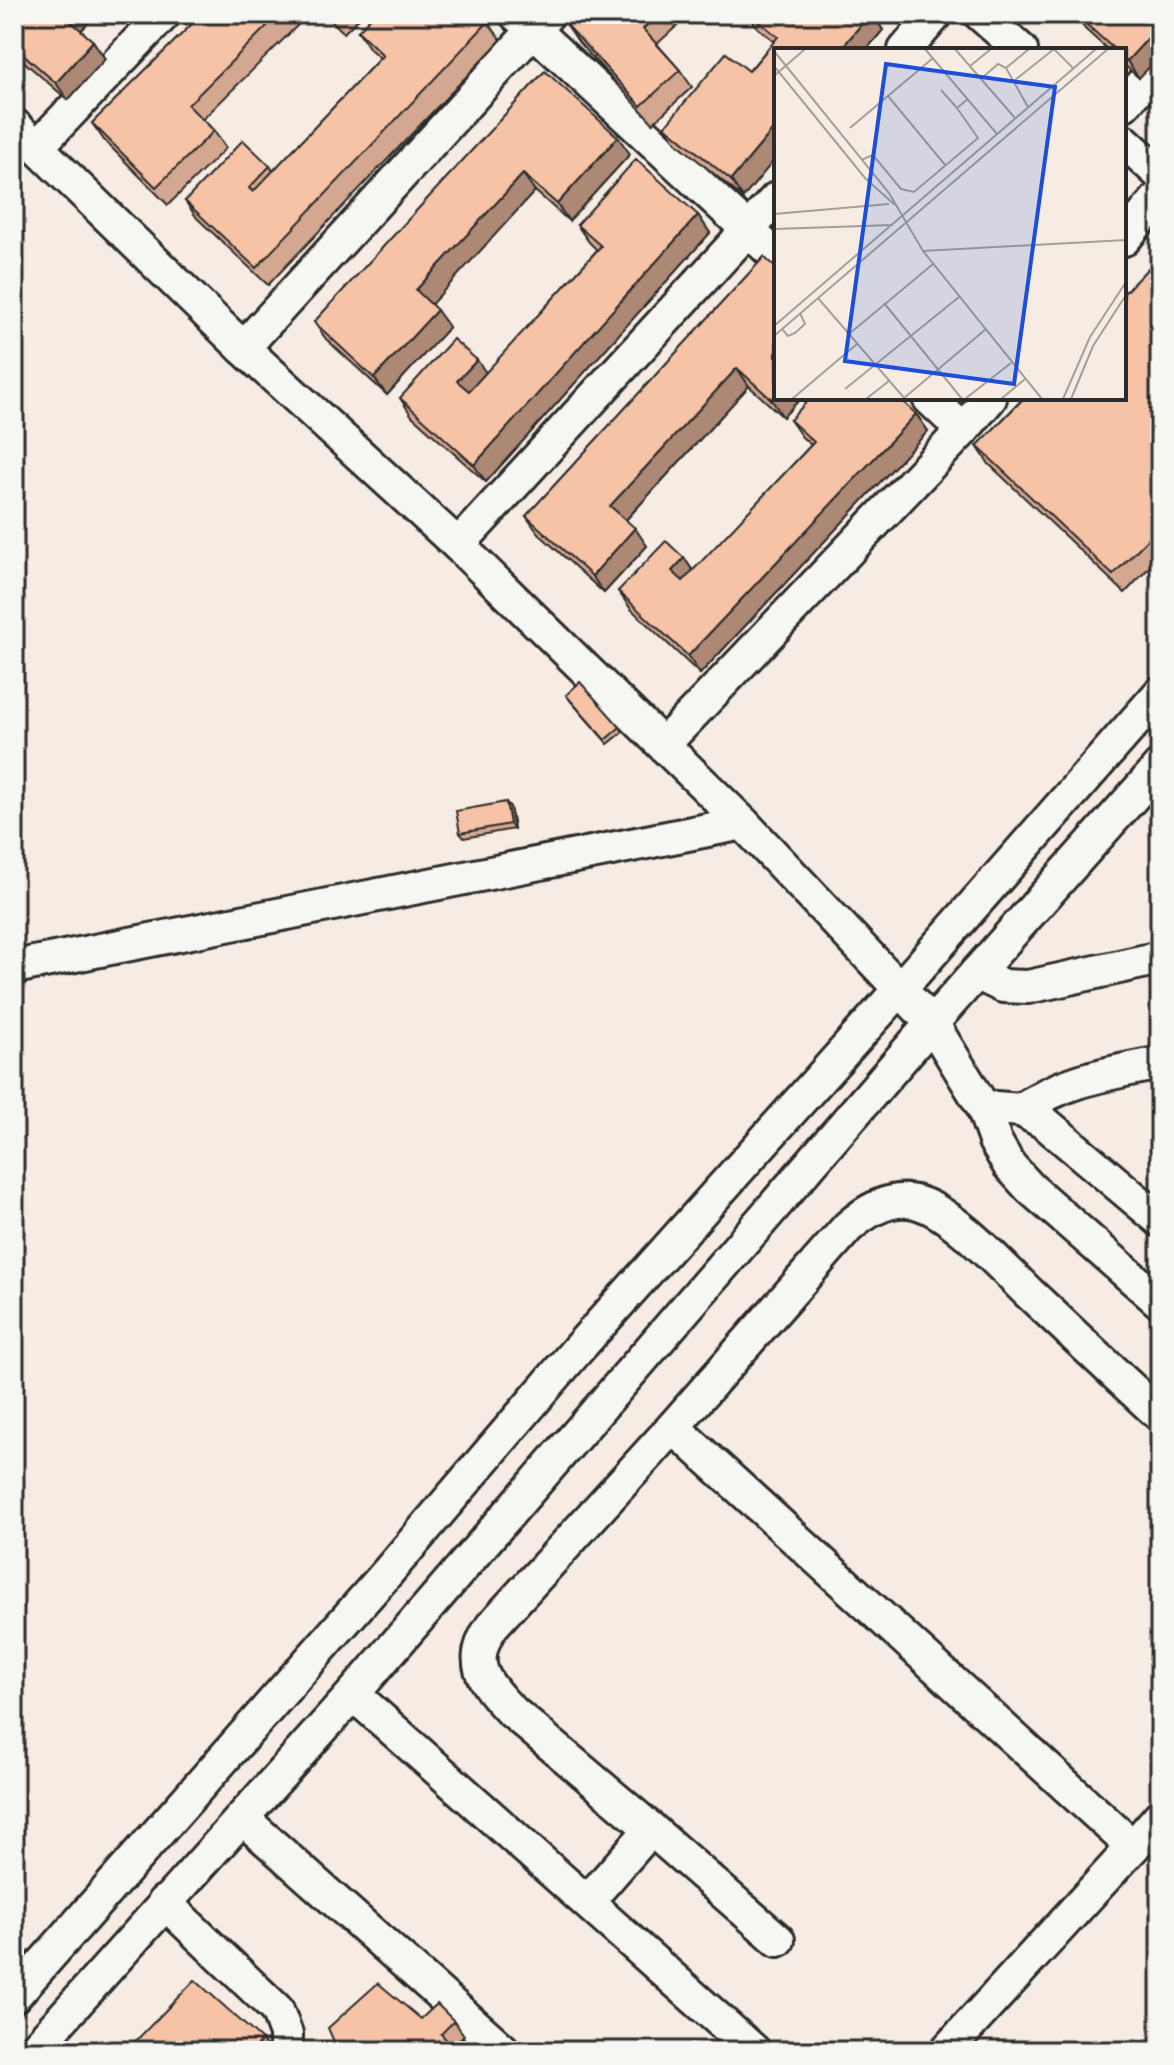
<svg xmlns="http://www.w3.org/2000/svg" width="1174" height="2065" font-family="'Gochi Hand',sans-serif">
<style>
.lines{fill:none;stroke-linecap:round;stroke-linejoin:round}
.minor-casing{stroke:#2b2b2b;stroke-width:38}
.minor{stroke:#f6f6f2;stroke-width:32}
.wall{fill:#d4a890;stroke:#2b2b2b;stroke-width:2}
.shaded-wall{fill:#ac8875;stroke:#2b2b2b;stroke-width:2}
.building{fill:#f6c3a7;stroke:#2b2b2b;stroke-width:2}
.inset-road{fill:none;stroke:#a59f99;stroke-width:2}
.view{fill:#1d4ed8;fill-opacity:0.15;stroke:#1d4ed8;stroke-width:4}
.inset-edge{fill:none;stroke:#2b2b2b;stroke-width:4}
</style>
<rect width="100%" height="100%" fill="#f6ece3"/>
<filter id="ink" filterUnits="userSpaceOnUse"><feTurbulence type="fractalNoise" baseFrequency=".0125" numOctaves="2"/><feDisplacementMap in="SourceGraphic" scale="16" xChannelSelector="R" yChannelSelector="G"/><feConvolveMatrix kernelMatrix="1 2 1 2 8 2 1 2 1" color-interpolation-filters="sRGB"/></filter>
<g filter="url(#ink)">
<g class="lines">
<!-- minor casing -->
<g class="minor-casing">
<g id="minor">
<path d="M 516,14 L 776,256"/>
<path d="M 980,14 L 1021,50"/>
<path d="M 905,50 L 936,14"/>
<path d="M 1124,104 L 1160,64"/>
<path d="M 14,125 L 243,348 L 458,545 L 743,823"/>
<path d="M 1124,141 L 1160,174"/>
<path d="M 38,146 L 164,14"/>
<path d="M 1124,239 L 1160,196"/>
<path d="M 243,348 L 548,14"/>
<path d="M 929,398 L 963,430"/>
<path d="M 458,545 L 776,199"/>
<path d="M 664,744 L 963,430 L 990,398"/>
<path d="M 14,967 L 743,823 L 932,1023 L 983,1107 L 995,1141 L 1009,1165 L 1030,1188 L 1160,1302"/>
<path d="M 976,973 L 1003,986 L 1028,987 L 1160,958"/>
<path d="M 983,1107 L 1021,1110 L 1045,1123 L 1160,1220"/>
<path d="M 1021,1110 C 1062,1080 1111,1073 1160,1063"/>
<path d="M 673,1427 L 1133,1847 L 1160,1816"/>
<path d="M 353,1694 L 754,2051"/>
<path d="M 242,1818 L 504,2051"/>
<path d="M 651,1829 L 778,1940"/>
<path d="M 164,1902 L 277,2010 L 286,2034 L 286,2051"/>
<path d="M 587,1902 L 651,1829 L 509,1709 C 483,1681 467,1662 492,1626 L 673,1427 L 848,1227 C 865,1212 890,1196 915,1202 C 951,1210 1002,1267 1029,1293 C 1073,1334 1116,1375 1160,1415"/>
<path d="M 14,1996 L 387,1573 L 577,1350 L 899,990 L 1160,693"/>
<path d="M 33,2051 L 353,1694 L 932,1023 L 1160,766"/>
<path d="M 946,2051 L 1133,1847"/>
</g>
</g>
<!-- minor -->
<use href="#minor" class="minor"/>
</g>
<!-- wall -->
<g class="wall">
<path d="M 14,14 L 96,14 L 81,31 L 93,41 L 105,59 L 68,100 L 14,53 Z"/>
<path d="M 202,14 L 309,14 L 203,119 L 214,131 L 226,148 L 168,205 L 104,140 L 92,123 Z"/>
<path d="M 325,14 L 363,14 L 344,33 Z"/>
<path d="M 579,14 L 690,14 L 657,44 L 680,70 L 692,87 L 653,123 L 579,43 L 567,25 Z"/>
<path d="M 748,14 L 872,14 L 883,30 L 866,50 L 776,50 L 743,198 L 677,143 L 665,126 L 749,71 L 774,41 L 757,27 Z"/>
<path d="M 1074,14 L 1160,14 L 1139,78 L 1124,65 L 1124,50 L 1108,50 L 1085,29 Z"/>
<path d="M 488,22 L 501,40 L 268,285 L 197,218 L 185,201 L 270,166 L 273,171 L 380,58 L 370,49 L 358,31 Z"/>
<path d="M 545,71 L 630,154 L 569,221 L 535,191 L 431,304 L 449,327 L 387,395 L 326,339 L 314,322 Z"/>
<path d="M 698,215 L 710,233 L 486,482 L 412,416 L 400,398 L 486,373 L 597,250 L 589,242 L 577,225 Z"/>
<path d="M 1160,256 L 1160,556 L 1125,593 L 989,464 L 977,446 Z"/>
<path d="M 764,257 L 776,398 L 801,398 L 783,417 L 749,386 L 626,520 L 647,546 L 604,593 L 538,533 L 526,516 Z"/>
<path d="M 916,414 L 928,431 L 700,674 L 631,609 L 618,591 L 684,558 L 693,571 L 811,445 L 802,437 L 790,420 Z"/>
<path d="M 569,699 L 620,727 L 623,732 L 608,744 Z"/>
<path d="M 510,807 L 514,829 L 464,838 L 460,833 Z"/>
<path d="M 421,2019 L 454,2021 L 464,2035 L 452,2046 Z"/>
</g>
<!-- shaded-wall -->
<g class="shaded-wall">
<path d="M 68,14 L 96,14 L 78,34 L 66,17 Z"/>
<path d="M 870,14 L 872,14 L 883,30 L 866,50 L 840,50 Z"/>
<path d="M 1160,25 L 1160,56 L 1139,78 L 1127,61 Z"/>
<path d="M 93,41 L 105,59 L 68,100 L 56,83 Z"/>
<path d="M 776,126 L 776,158 L 743,198 L 731,180 Z"/>
<path d="M 618,137 L 630,154 L 569,221 L 557,204 Z"/>
<path d="M 523,174 L 535,191 L 428,308 L 416,290 Z"/>
<path d="M 698,215 L 710,233 L 486,482 L 474,465 Z"/>
<path d="M 437,310 L 449,327 L 387,395 L 374,378 Z"/>
<path d="M 477,360 L 489,377 L 470,398 L 457,381 Z"/>
<path d="M 737,368 L 749,386 L 622,524 L 610,506 Z"/>
<path d="M 776,394 L 776,398 L 801,398 L 783,417 L 771,399 Z"/>
<path d="M 916,414 L 928,431 L 700,674 L 688,656 Z"/>
<path d="M 635,528 L 647,546 L 604,593 L 592,576 Z"/>
<path d="M 684,558 L 696,575 L 684,588 L 672,571 Z"/>
<path d="M 506,802 L 510,807 L 514,829 L 510,824 Z"/>
<path d="M 262,2040 L 270,2051 L 252,2051 Z"/>
</g>
<!-- building -->
<g class="building">
<path d="M 14,14 L 68,14 L 66,17 L 93,41 L 56,83 L 14,46 Z"/>
<path d="M 202,14 L 279,14 L 188,105 L 214,131 L 156,187 L 92,123 Z"/>
<path d="M 374,14 L 480,14 L 488,22 L 256,268 L 185,201 L 243,140 L 270,166 L 249,188 L 253,192 L 383,55 L 358,31 Z"/>
<path d="M 579,14 L 659,14 L 643,29 L 680,70 L 641,106 L 567,25 Z"/>
<path d="M 750,14 L 870,14 L 840,50 L 776,50 L 776,126 L 731,180 L 665,126 L 726,53 L 749,71 L 778,37 Z"/>
<path d="M 1075,14 L 1160,14 L 1160,25 L 1127,61 L 1124,58 L 1124,50 L 1115,50 Z"/>
<path d="M 545,71 L 618,137 L 557,204 L 523,174 L 416,290 L 437,310 L 374,378 L 314,322 Z"/>
<path d="M 636,159 L 698,215 L 474,465 L 400,398 L 453,339 L 477,360 L 457,381 L 469,391 L 601,246 L 577,225 Z"/>
<path d="M 1160,256 L 1160,526 L 1113,575 L 977,446 L 1024,398 L 1124,398 L 1124,293 Z"/>
<path d="M 764,257 L 776,268 L 776,394 L 771,399 L 737,368 L 610,506 L 635,528 L 592,576 L 526,516 Z"/>
<path d="M 810,398 L 899,398 L 916,414 L 688,656 L 618,591 L 666,541 L 684,558 L 672,571 L 683,581 L 814,442 L 790,420 Z"/>
<path d="M 580,682 L 620,727 L 605,740 L 566,695 Z"/>
<path d="M 506,802 L 510,824 L 460,833 L 456,811 Z"/>
<path d="M 195,1980 L 262,2040 L 252,2051 L 126,2051 Z"/>
<path d="M 378,1983 L 421,2019 L 437,2004 L 454,2021 L 441,2034 L 457,2051 L 338,2051 L 328,2028 Z"/>
</g>
</g>
<!-- overview -->
<g transform="translate(774 48)">
<rect width="352" height="352" fill="#f6ece3"/>
<path class="inset-road" d="M 151,1 L 223,86M 181,1 L 241,70M 0,3 L 115,145 L 149,203 L 352,192M 0,18 L 91,130 L 121,157M 196,18 L 217,1M 0,28 L 31,1M 208,30 L 224,16 L 232,20M 241,32 L 280,1 L 300,21M 167,42 L 183,60M 114,48 L 159,10M 254,59 L 232,20 L 255,1M 76,80 L 114,48 L 172,118M 87,112 L 99,107 L 127,141 L 140,144 L 204,90 L 183,60 L 194,51M 0,166 L 115,156M 0,181 L 119,177M 149,203 L 268,351M 44,250 L 131,351M 110,255 L 188,351M 0,278 L 322,1M 8,281 L 14,288 L 21,285 L 31,276 L 26,265M 75,286 L 159,216M 0,288 L 334,1M 71,341 L 185,249M 130,350 L 212,281M 18,351 L 83,296M 92,351 L 115,333M 191,351 L 237,315M 227,351 L 251,331M 289,351 L 316,289 L 352,234M 297,351 L 319,298 L 352,247"/>
<path class="view" d="M 112,16 L 281,39 L 240,336 L 71,313 Z"/>
<rect width="352" height="352" class="inset-edge"/>
</g>
<!-- margin -->
<rect width="1174" height="2065" fill="none" stroke="#f6f6f2" stroke-width="48"/>
<rect x="24" y="24" width="1126" height="2017" fill="none" stroke="#2b2b2b" stroke-width="3" filter="url(#ink)"/>
</svg>
